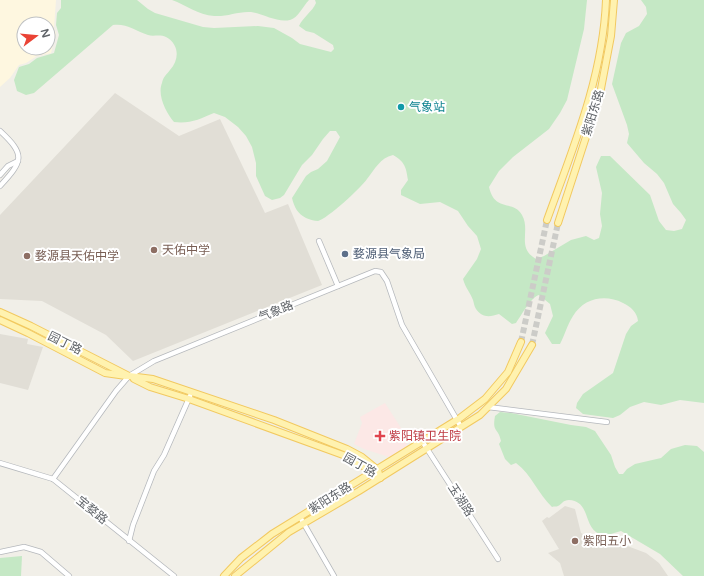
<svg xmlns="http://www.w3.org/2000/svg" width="704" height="576" font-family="'Varela Round','Noto Sans SC',sans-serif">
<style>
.commercial{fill:#fef7e0;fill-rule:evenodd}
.education{fill:#e1ded6}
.medical{fill:#fce8e6}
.green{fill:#c5e8c5}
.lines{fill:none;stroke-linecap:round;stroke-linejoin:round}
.major-tunnel{stroke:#ccccc8;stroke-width:6;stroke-dasharray:6 3;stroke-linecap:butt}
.minor-casing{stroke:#b5b8bc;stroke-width:6}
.major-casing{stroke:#f2c960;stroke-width:8}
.minor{stroke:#fff;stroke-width:4.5}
.major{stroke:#fff2af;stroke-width:6}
.culture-dot{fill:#0f9aa8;stroke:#fff;stroke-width:1.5}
.education-dot{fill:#8d6e63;stroke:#fff;stroke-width:1.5}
.service-dot{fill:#5c6f8a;stroke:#fff;stroke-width:1.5}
.health-dot{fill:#e0444e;stroke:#fff;stroke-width:1.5}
.labels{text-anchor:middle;stroke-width:4;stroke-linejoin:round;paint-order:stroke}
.culture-label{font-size:12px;fill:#0d838f;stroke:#fff;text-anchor:start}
.street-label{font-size:12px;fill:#5f6368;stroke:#fff}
.education-label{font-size:12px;fill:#785e54;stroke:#fff;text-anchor:start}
.service-label{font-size:12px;fill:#4e5e75;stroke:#fff;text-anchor:start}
.health-label{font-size:12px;fill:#be3a42;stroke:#fff;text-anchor:start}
</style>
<rect width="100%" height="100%" fill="#f1efe8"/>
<!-- commercial -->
<path class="commercial" d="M 0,0 L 56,0 L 54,28 L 56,33 L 51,53 L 37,56 L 26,63 L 19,65 L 10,78 L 0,87 ZM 24,24 L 48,24 L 48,48 L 24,48 Z"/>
<!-- education -->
<g class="education">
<path d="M 115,93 L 179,136 L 220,119 L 265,213 L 288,204 L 322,285 L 133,361 L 106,335 L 42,301 L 0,299 L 0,215 Z"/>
<path d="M 0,334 L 28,339 L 27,344 L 43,347 L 28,390 L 0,383 Z"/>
<path d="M 565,506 L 575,509 L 581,533 L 596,542 L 614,541 L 646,553 L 659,563 L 668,576 L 564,576 L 560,563 L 548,553 L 559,549 L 542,521 L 547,517 L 549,518 Z"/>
</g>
<!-- medical -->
<path class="medical" d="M 385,403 L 401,428 L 407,446 L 389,457 L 364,449 L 354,444 L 362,423 L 360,417 Z"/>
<!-- green -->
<g class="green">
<path d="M 61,0 L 137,0 L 148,9 L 155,13 L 203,27 L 214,28 L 258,26 L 274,28 L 292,38 L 300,44 L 331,52 L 334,49 L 333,45 L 314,33 L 306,31 L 299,26 C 303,17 312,12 316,3 L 315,0 L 587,0 L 584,29 L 567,100 L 560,113 L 549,129 L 513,157 L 499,171 L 489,187 C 495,213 513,199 522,215 C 531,231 516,247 536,259 L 544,256 L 571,240 L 586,236 L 594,240 L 599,238 L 602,226 L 600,214 L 602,193 L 596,167 L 601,156 L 610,156 L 650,195 L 659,221 L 666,230 L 674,231 L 682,229 L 686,220 L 681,213 L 673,204 L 664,183 L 657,174 L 644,163 L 627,143 L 629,134 L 627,125 L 612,84 L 621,43 L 626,33 L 639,26 L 647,14 L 646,7 L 641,0 L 704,0 L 704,403 L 680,400 L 661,405 L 644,402 L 630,407 L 620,415 L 613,418 L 583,414 L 576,408 L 577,403 L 583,394 L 613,373 L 626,334 L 631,326 L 638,321 C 637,312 631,307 623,303 C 605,294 584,298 573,316 C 567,325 565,335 560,344 L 552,344 L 545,333 L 553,316 L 550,304 L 539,295 C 531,297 521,316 516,323 L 512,324 L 499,314 C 490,317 482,318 476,309 C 474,306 474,303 473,300 C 470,292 466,289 463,279 L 477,259 L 481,249 L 477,236 L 468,226 L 458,211 L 440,202 L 420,204 L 401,195 L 401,190 L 408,180 C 406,167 405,162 393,155 C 380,158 375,169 367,179 C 361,188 327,219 318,221 C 314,221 309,219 306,218 C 298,214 294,207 292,198 L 306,176 L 311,172 L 318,169 L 327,161 L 340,137 L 336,131 L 330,131 L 323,139 L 312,155 L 302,165 L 284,195 L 280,198 L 272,200 L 265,196 L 256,176 L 256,163 L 252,147 L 246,136 L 238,127 L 225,117 L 214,113 C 200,119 190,124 174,122 C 166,113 157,95 162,83 C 163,77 167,74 170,70 C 180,59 179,44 166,37 C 160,34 153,37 148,35 C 136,31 126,23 113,25 L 34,93 L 26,95 L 17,91 L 14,80 L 19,67 L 29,64 L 37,58 L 54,53 L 59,35 L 56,25 L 57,13 L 61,8 Z"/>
<path d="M 172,0 L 309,0 C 303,6 298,18 290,20 C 277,23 264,14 251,12 C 238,11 227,17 214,16 C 198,15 186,5 172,0 Z"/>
<path d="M 500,412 L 511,413 L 571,425 L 586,427 L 595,431 L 611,455 L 615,467 L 619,474 L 623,474 L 627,469 L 635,464 L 661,458 L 671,449 L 685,445 L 697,446 L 704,452 L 704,576 L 683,576 L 660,554 L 621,531 L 604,536 C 602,535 598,534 596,532 C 584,523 589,501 569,500 C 563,500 562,504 558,506 C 556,507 554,506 552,507 C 538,494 532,475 516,463 L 511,465 L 505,459 L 499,444 L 501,441 C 498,427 492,433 495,416 Z"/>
<path d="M 22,556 L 21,576 L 0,576 L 0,558 Z"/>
</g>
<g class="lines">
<!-- major-tunnel -->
<g class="major-tunnel">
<path d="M 521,342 L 547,220"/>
<path d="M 532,345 L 558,223"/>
</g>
<!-- minor casing -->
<g class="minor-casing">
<g id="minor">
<path d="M 0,131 C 26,155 23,161 0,186"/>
<path d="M 0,175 L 8,166 L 18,161"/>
<path d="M 319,241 L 338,286"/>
<path d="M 488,407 L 607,422"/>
<path d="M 422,441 L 498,559"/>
<path d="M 0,463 L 53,479 L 174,576"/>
<path d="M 53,479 L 116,391 L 129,376 L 154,361 L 375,271 L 381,272 L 387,281 L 402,325 L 461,427"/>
<path d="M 300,517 L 334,576"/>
<path d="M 129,541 L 133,525 L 154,471 L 164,455 L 190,396"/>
<path d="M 0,552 L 24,547 L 41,552 L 69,576"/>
</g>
</g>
<!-- major casing -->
<g class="major-casing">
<g id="major">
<path d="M 547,220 C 573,148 603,77 606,0"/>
<path d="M 558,223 L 600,94 L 611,36 L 614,0"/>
<path d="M 0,312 L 31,326 L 129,376 L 153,379 L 274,420 L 347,449 L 362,457 L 378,470 L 380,478"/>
<path d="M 0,320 L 28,333 L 105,373 L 126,376"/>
<path d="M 134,379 L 150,387 L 189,399 L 343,455 L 363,466 L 380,478"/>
<path d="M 224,576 L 241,558 L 272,534 L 460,418 L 485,399 L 508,372 L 521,342"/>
<path d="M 235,576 L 289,532 L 359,491 L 480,415 L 506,389 L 532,345"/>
</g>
</g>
<!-- minor -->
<use href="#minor" class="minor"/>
<!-- major -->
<use href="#major" class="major"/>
</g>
<!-- markers -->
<circle class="culture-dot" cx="401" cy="107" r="4"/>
<g class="education-dot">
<circle cx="154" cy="250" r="4"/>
<circle cx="27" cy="256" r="4"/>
<circle cx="575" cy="541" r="4"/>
</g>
<circle class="service-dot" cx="345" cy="254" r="4"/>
<path class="health-dot" d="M378 430h4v4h4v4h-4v4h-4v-4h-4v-4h4z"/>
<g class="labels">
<!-- culture labels -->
<g class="culture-label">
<text x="409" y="111">气象站</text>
</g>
<!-- street labels -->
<g class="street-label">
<text transform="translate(593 113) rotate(-73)" y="4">紫阳东路</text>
<text transform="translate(276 311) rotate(-22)" y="4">气象路</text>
<text transform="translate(65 343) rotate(26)" y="4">园丁路</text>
<text transform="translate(360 465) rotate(29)" y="4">园丁路</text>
<text transform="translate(330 498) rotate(-32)" y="4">紫阳东路</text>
<text transform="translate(461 500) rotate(57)" y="4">玉湖路</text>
<text transform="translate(92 510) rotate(39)" y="4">宝婺路</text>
</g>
<!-- education labels -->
<g class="education-label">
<text x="162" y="254">天佑中学</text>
<text x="35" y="260">婺源县天佑中学</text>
<text x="583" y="545">紫阳五小</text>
</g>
<!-- service labels -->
<g class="service-label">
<text x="353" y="258">婺源县气象局</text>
</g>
<!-- health labels -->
<g class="health-label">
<text x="389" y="440">紫阳镇卫生院</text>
</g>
</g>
<!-- north arrow -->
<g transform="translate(36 36) rotate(74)"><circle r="19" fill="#ffffff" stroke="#bfc1c3"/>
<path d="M0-3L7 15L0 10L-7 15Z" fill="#ea4335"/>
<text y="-6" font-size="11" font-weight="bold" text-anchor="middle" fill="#5f6368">N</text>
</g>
</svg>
